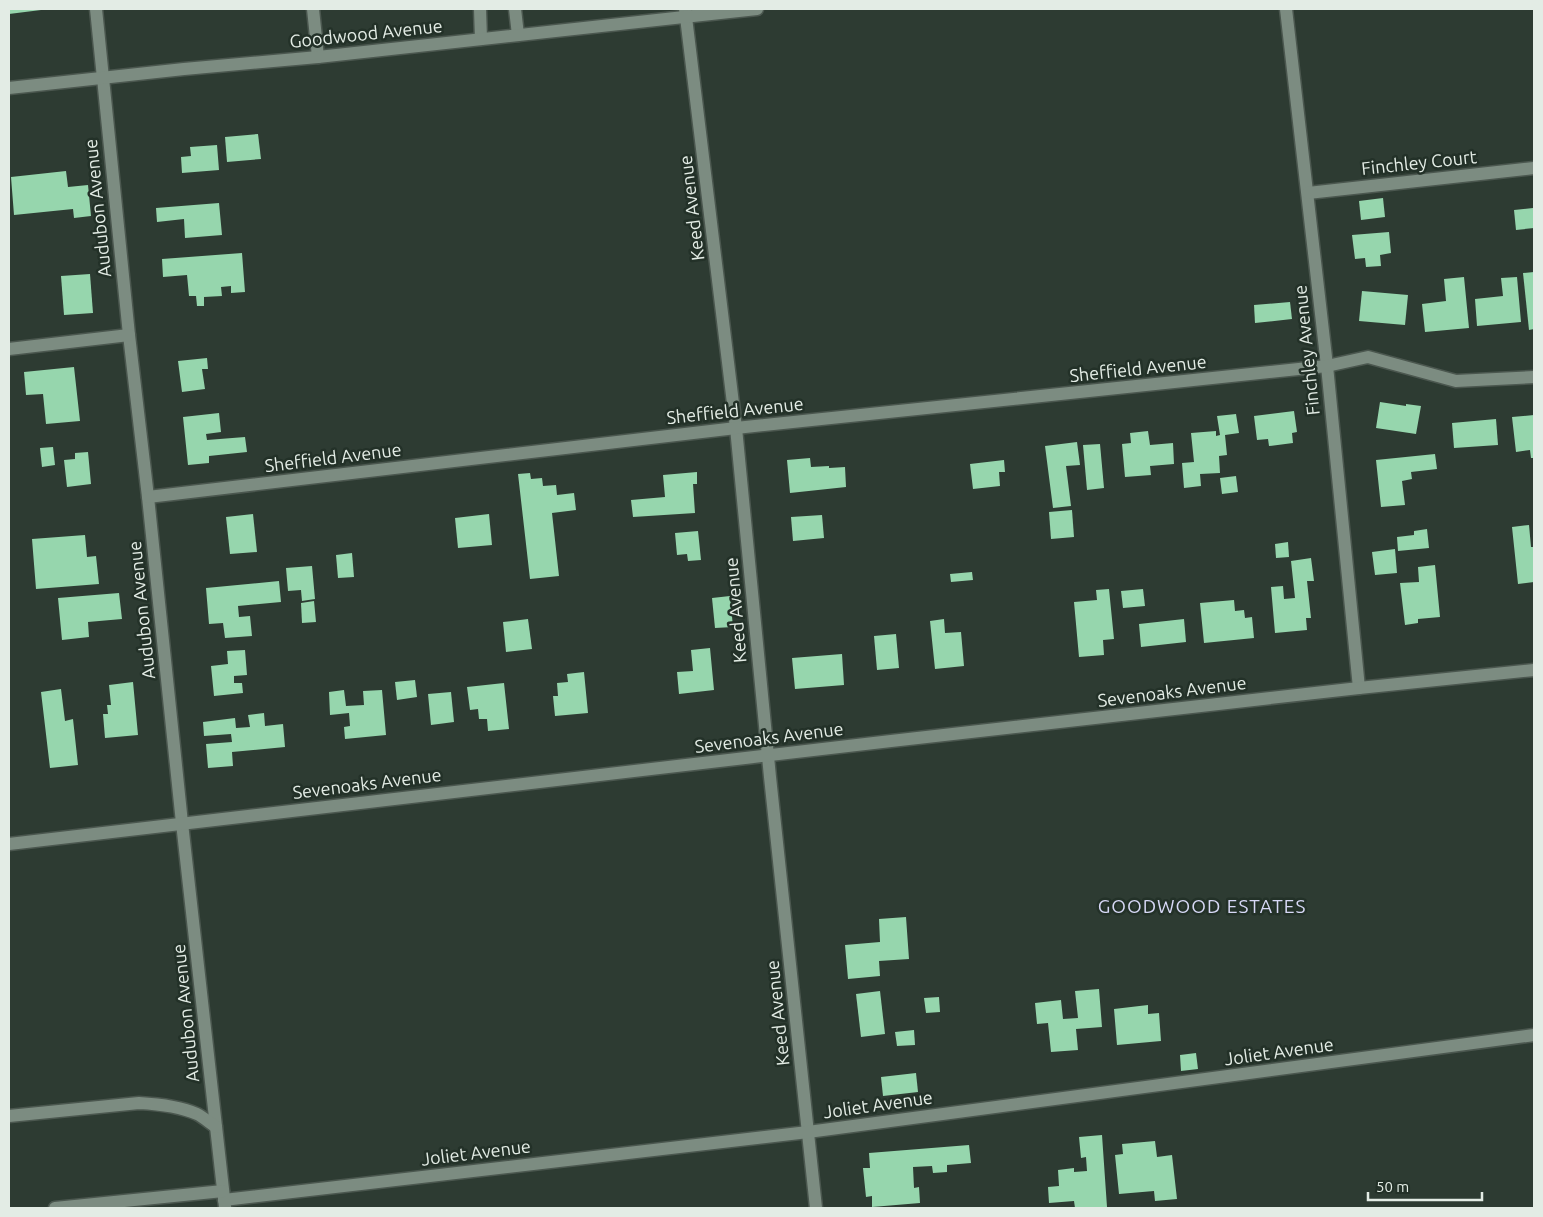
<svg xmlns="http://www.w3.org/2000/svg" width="1543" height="1217" font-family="Ubuntu,sans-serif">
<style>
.building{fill:#96d6ad}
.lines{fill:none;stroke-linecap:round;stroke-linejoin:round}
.minor-casing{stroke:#4b574f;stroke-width:15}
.minor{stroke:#7c8c81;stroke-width:12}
.labels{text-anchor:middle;stroke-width:5;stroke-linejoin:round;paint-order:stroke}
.street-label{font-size:18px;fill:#e3ece5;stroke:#233128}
.neighbourhood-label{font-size:19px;letter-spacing:1px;fill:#d7d8f6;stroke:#233128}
</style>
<rect width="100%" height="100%" fill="#2d3b32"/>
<!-- building -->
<g class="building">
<path d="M 9,9 L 41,9 L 41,10 L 9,14 Z"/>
<path d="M 258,134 L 261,159 L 227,162 L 225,137 Z"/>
<path d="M 217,145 L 219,170 L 182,173 L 181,157 L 191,156 L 190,147 Z"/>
<path d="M 66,171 L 68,187 L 88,185 L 91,216 L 74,218 L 73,209 L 14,215 L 11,177 Z"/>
<path d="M 1383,198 L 1385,217 L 1361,220 L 1359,201 Z"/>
<path d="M 219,203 L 222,235 L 185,238 L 184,219 L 157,222 L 156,208 Z"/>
<path d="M 1533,208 L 1534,228 L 1516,230 L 1514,210 Z"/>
<path d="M 1389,232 L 1391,253 L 1380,255 L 1381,266 L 1366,267 L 1365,258 L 1355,259 L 1352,235 Z"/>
<path d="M 242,253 L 245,292 L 231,293 L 231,286 L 221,287 L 222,296 L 204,297 L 204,306 L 197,306 L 196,296 L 189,296 L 187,275 L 163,277 L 162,259 Z"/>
<path d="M 1534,272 L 1534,329 L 1529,330 L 1523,273 Z"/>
<path d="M 90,274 L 93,313 L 64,315 L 61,276 Z"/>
<path d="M 1464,277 L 1469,328 L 1425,332 L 1422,304 L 1446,301 L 1444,279 Z"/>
<path d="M 1517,277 L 1521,322 L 1477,326 L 1475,299 L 1503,296 L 1501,278 Z"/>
<path d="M 1362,291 L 1408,295 L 1405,325 L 1359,321 Z"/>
<path d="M 1290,302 L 1292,319 L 1255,323 L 1254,305 Z"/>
<path d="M 207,358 L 208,369 L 202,369 L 205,389 L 182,392 L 178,361 Z"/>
<path d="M 74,367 L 80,421 L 46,424 L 43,394 L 26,395 L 24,372 Z"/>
<path d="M 1380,402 L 1406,406 L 1406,404 L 1421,406 L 1416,434 L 1376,428 Z"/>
<path d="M 1294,411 L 1297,432 L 1292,433 L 1293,443 L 1269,446 L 1268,439 L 1257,440 L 1254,416 Z"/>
<path d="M 219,413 L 221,432 L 206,434 L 207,440 L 245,437 L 247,452 L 209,456 L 209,463 L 188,465 L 183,417 Z"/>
<path d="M 1236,414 L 1239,433 L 1225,435 L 1227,455 L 1219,456 L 1220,473 L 1200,474 L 1201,486 L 1184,488 L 1182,463 L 1194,462 L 1191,433 L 1216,431 L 1216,436 L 1220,435 L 1217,416 Z"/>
<path d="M 1534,415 L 1534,458 L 1531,458 L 1530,450 L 1516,452 L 1512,417 Z"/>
<path d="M 1496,419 L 1498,445 L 1454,448 L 1452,423 Z"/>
<path d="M 1148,431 L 1150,445 L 1173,443 L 1174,464 L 1150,466 L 1151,475 L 1125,477 L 1122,444 L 1131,443 L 1130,433 Z"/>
<path d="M 1077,442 L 1080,465 L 1066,466 L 1071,506 L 1053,508 L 1045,446 Z"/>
<path d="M 1100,444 L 1104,488 L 1087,490 L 1083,445 Z"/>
<path d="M 53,447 L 55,465 L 42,467 L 40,448 Z"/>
<path d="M 88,452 L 91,484 L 67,487 L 64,460 L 75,459 L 75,453 Z"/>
<path d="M 1435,454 L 1437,469 L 1411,472 L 1412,479 L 1402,481 L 1405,505 L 1381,507 L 1376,460 Z"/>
<path d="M 810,458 L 811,467 L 829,466 L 829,468 L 845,467 L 846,487 L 790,493 L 787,460 Z"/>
<path d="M 1004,460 L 1005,472 L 999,472 L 1000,486 L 973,489 L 970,464 Z"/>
<path d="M 697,472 L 697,484 L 693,484 L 695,513 L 633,517 L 631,500 L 665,497 L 663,475 Z"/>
<path d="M 530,473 L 531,479 L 542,478 L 543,486 L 556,485 L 557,495 L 574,493 L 576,510 L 552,513 L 559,576 L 530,579 L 518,474 Z"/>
<path d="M 1236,476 L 1238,492 L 1222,494 L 1220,478 Z"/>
<path d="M 1072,510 L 1074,537 L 1051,539 L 1049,512 Z"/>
<path d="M 253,514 L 257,552 L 230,554 L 226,517 Z"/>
<path d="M 489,514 L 492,545 L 458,548 L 455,518 Z"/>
<path d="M 822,515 L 824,538 L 793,541 L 791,517 Z"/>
<path d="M 1529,525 L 1531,547 L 1534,547 L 1534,582 L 1518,584 L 1512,527 Z"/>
<path d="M 1427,529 L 1429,548 L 1398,551 L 1397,537 L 1414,535 L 1414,531 Z"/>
<path d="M 698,531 L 701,560 L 688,561 L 687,554 L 677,555 L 675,533 Z"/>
<path d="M 85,535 L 87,557 L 96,556 L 99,584 L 36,589 L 32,539 Z"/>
<path d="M 1288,542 L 1289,557 L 1276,558 L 1275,544 Z"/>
<path d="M 1395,549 L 1397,573 L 1375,575 L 1372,552 Z"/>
<path d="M 352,553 L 354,577 L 338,578 L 336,555 Z"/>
<path d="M 1311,558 L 1314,581 L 1307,581 L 1311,618 L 1306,618 L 1307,630 L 1275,633 L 1271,587 L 1283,586 L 1284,599 L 1295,598 L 1291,561 Z"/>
<path d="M 1435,565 L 1440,617 L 1418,619 L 1418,623 L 1405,625 L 1400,583 L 1419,582 L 1418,567 Z"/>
<path d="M 312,566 L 315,599 L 302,601 L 301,590 L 288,591 L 286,568 Z"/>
<path d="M 972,572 L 973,580 L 951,582 L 950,574 Z"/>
<path d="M 279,581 L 281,602 L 238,606 L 239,617 L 250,616 L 252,636 L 225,638 L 223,623 L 209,624 L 206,588 Z"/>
<path d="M 1109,589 L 1114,639 L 1103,640 L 1104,655 L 1079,657 L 1074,602 L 1097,600 L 1096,590 Z"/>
<path d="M 1143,589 L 1145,606 L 1123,608 L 1121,591 Z"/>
<path d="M 119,593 L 122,619 L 88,622 L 89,637 L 62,640 L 58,598 Z"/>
<path d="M 730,596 L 733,627 L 715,628 L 712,598 Z"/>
<path d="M 1234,600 L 1235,611 L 1244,610 L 1245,618 L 1252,617 L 1254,638 L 1204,643 L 1200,603 Z"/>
<path d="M 314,601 L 316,622 L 302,623 L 301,603 Z"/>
<path d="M 528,619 L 532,649 L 506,652 L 503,622 Z"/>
<path d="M 944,619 L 945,633 L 961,632 L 964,666 L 935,669 L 930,621 Z"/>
<path d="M 1184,619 L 1186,642 L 1141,647 L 1139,624 Z"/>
<path d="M 896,634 L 899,668 L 877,670 L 874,636 Z"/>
<path d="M 710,648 L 714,690 L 679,694 L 677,672 L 693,671 L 691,650 Z"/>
<path d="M 245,650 L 247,675 L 234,676 L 234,683 L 242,683 L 243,693 L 214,696 L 211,666 L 228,664 L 227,651 Z"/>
<path d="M 842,654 L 844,685 L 795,689 L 792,658 Z"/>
<path d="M 584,672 L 588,713 L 555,716 L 553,696 L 558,696 L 557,683 L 568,682 L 567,674 Z"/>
<path d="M 415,680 L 417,697 L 397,700 L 395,682 Z"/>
<path d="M 133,682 L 138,735 L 105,738 L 103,714 L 108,714 L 107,705 L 111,705 L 109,685 Z"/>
<path d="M 504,683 L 509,729 L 488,731 L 487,719 L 479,719 L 478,709 L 470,710 L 467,687 Z"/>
<path d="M 61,689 L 65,721 L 73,719 L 78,765 L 50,768 L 41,692 Z"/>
<path d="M 344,690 L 346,706 L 364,705 L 363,691 L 382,690 L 386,735 L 345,739 L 344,727 L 350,726 L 349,713 L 330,715 L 329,692 Z"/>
<path d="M 451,692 L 454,722 L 431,725 L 428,694 Z"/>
<path d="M 264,713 L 265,726 L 283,724 L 285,747 L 232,752 L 233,766 L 208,768 L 206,744 L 232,742 L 231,734 L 204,736 L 203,722 L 235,718 L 236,728 L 250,727 L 248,715 Z"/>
<path d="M 906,917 L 909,959 L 879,961 L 880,976 L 848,979 L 845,945 L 880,942 L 879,919 Z"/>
<path d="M 1099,989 L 1102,1027 L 1076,1029 L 1078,1050 L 1051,1052 L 1048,1023 L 1037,1024 L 1035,1003 L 1061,1000 L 1063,1019 L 1078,1018 L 1075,991 Z"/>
<path d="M 880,991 L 885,1034 L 861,1037 L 856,994 Z"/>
<path d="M 939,997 L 940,1012 L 926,1013 L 924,998 Z"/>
<path d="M 1148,1005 L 1148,1014 L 1159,1013 L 1161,1041 L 1117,1045 L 1114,1009 Z"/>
<path d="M 914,1030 L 915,1045 L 897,1046 L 895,1032 Z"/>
<path d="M 1196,1053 L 1198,1069 L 1181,1071 L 1180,1055 Z"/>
<path d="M 916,1073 L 918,1092 L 883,1096 L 881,1077 Z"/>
<path d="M 1102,1135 L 1107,1207 L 1075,1208 L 1074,1201 L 1049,1203 L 1048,1187 L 1059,1186 L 1058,1170 L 1074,1168 L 1074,1172 L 1087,1171 L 1086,1157 L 1081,1158 L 1079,1137 Z"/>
<path d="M 1155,1141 L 1157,1157 L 1172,1155 L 1177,1199 L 1155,1201 L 1154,1191 L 1119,1194 L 1115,1155 L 1123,1154 L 1122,1144 Z"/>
<path d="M 969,1145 L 971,1163 L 947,1165 L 947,1172 L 933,1173 L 932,1166 L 913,1167 L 914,1188 L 919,1187 L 920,1203 L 872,1207 L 872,1196 L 866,1197 L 863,1168 L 870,1168 L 869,1153 Z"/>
</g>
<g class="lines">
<!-- minor casing -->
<g class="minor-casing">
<g id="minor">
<path d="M 96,9 L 129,335 L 148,497 L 182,823 L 225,1207"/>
<path d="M 313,9 L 318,57"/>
<path d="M 480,9 L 481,39"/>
<path d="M 515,9 L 518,35"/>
<path d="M 685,9 L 736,428 L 770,777 L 816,1208"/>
<path d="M 1286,9 L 1327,366 L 1359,688"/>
<path d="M 9,88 L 184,69 L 318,57 L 757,9"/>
<path d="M 1308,193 L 1534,168"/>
<path d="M 9,349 L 129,335"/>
<path d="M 148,497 L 736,428 L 1327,366 L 1368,357 L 1456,381 L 1534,377"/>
<path d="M 9,844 L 891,741 L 1359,688 L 1534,670"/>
<path d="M 9,1116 L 139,1103 C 158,1104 179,1106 197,1114 C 203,1117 210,1123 216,1127"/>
<path d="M 224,1200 L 808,1132 L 1534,1035"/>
<path d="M 55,1208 L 223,1191"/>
</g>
</g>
<!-- minor -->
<use href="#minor" class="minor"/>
</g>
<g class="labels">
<!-- street labels -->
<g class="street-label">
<text transform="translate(366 34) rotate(-6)" y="6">Goodwood Avenue</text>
<text transform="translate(1419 163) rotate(-6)" y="6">Finchley Court</text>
<text transform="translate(98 208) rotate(-96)" y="6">Audubon Avenue</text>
<text transform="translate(692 208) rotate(-97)" y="6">Keed Avenue</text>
<text transform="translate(1307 350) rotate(-96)" y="6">Finchley Avenue</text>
<text transform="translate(1138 369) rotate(-6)" y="6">Sheffield Avenue</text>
<text transform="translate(735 411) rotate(-6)" y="6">Sheffield Avenue</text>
<text transform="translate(333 458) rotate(-7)" y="6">Sheffield Avenue</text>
<text transform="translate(142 610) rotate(-96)" y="6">Audubon Avenue</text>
<text transform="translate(736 610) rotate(-95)" y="6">Keed Avenue</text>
<text transform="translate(1172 692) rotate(-7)" y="6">Sevenoaks Avenue</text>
<text transform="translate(769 738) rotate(-7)" y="6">Sevenoaks Avenue</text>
<text transform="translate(367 784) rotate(-7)" y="6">Sevenoaks Avenue</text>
<text transform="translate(186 1013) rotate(-96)" y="6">Audubon Avenue</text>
<text transform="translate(778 1013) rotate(-96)" y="6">Keed Avenue</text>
<text transform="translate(1279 1052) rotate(-8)" y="6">Joliet Avenue</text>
<text transform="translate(878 1105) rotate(-8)" y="6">Joliet Avenue</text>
<text transform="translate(476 1153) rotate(-7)" y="6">Joliet Avenue</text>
</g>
<!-- neighbourhood labels -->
<g class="neighbourhood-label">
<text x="1202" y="913">GOODWOOD ESTATES</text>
</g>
</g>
<!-- border -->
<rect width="1543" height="1217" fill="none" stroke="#e3ece5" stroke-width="20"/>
<!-- scale -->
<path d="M1368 1192v8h114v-8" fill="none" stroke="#e3ece5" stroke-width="2.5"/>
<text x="1376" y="1192" font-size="15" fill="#e3ece5" stroke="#233128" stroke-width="4" paint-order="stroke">50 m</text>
</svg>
